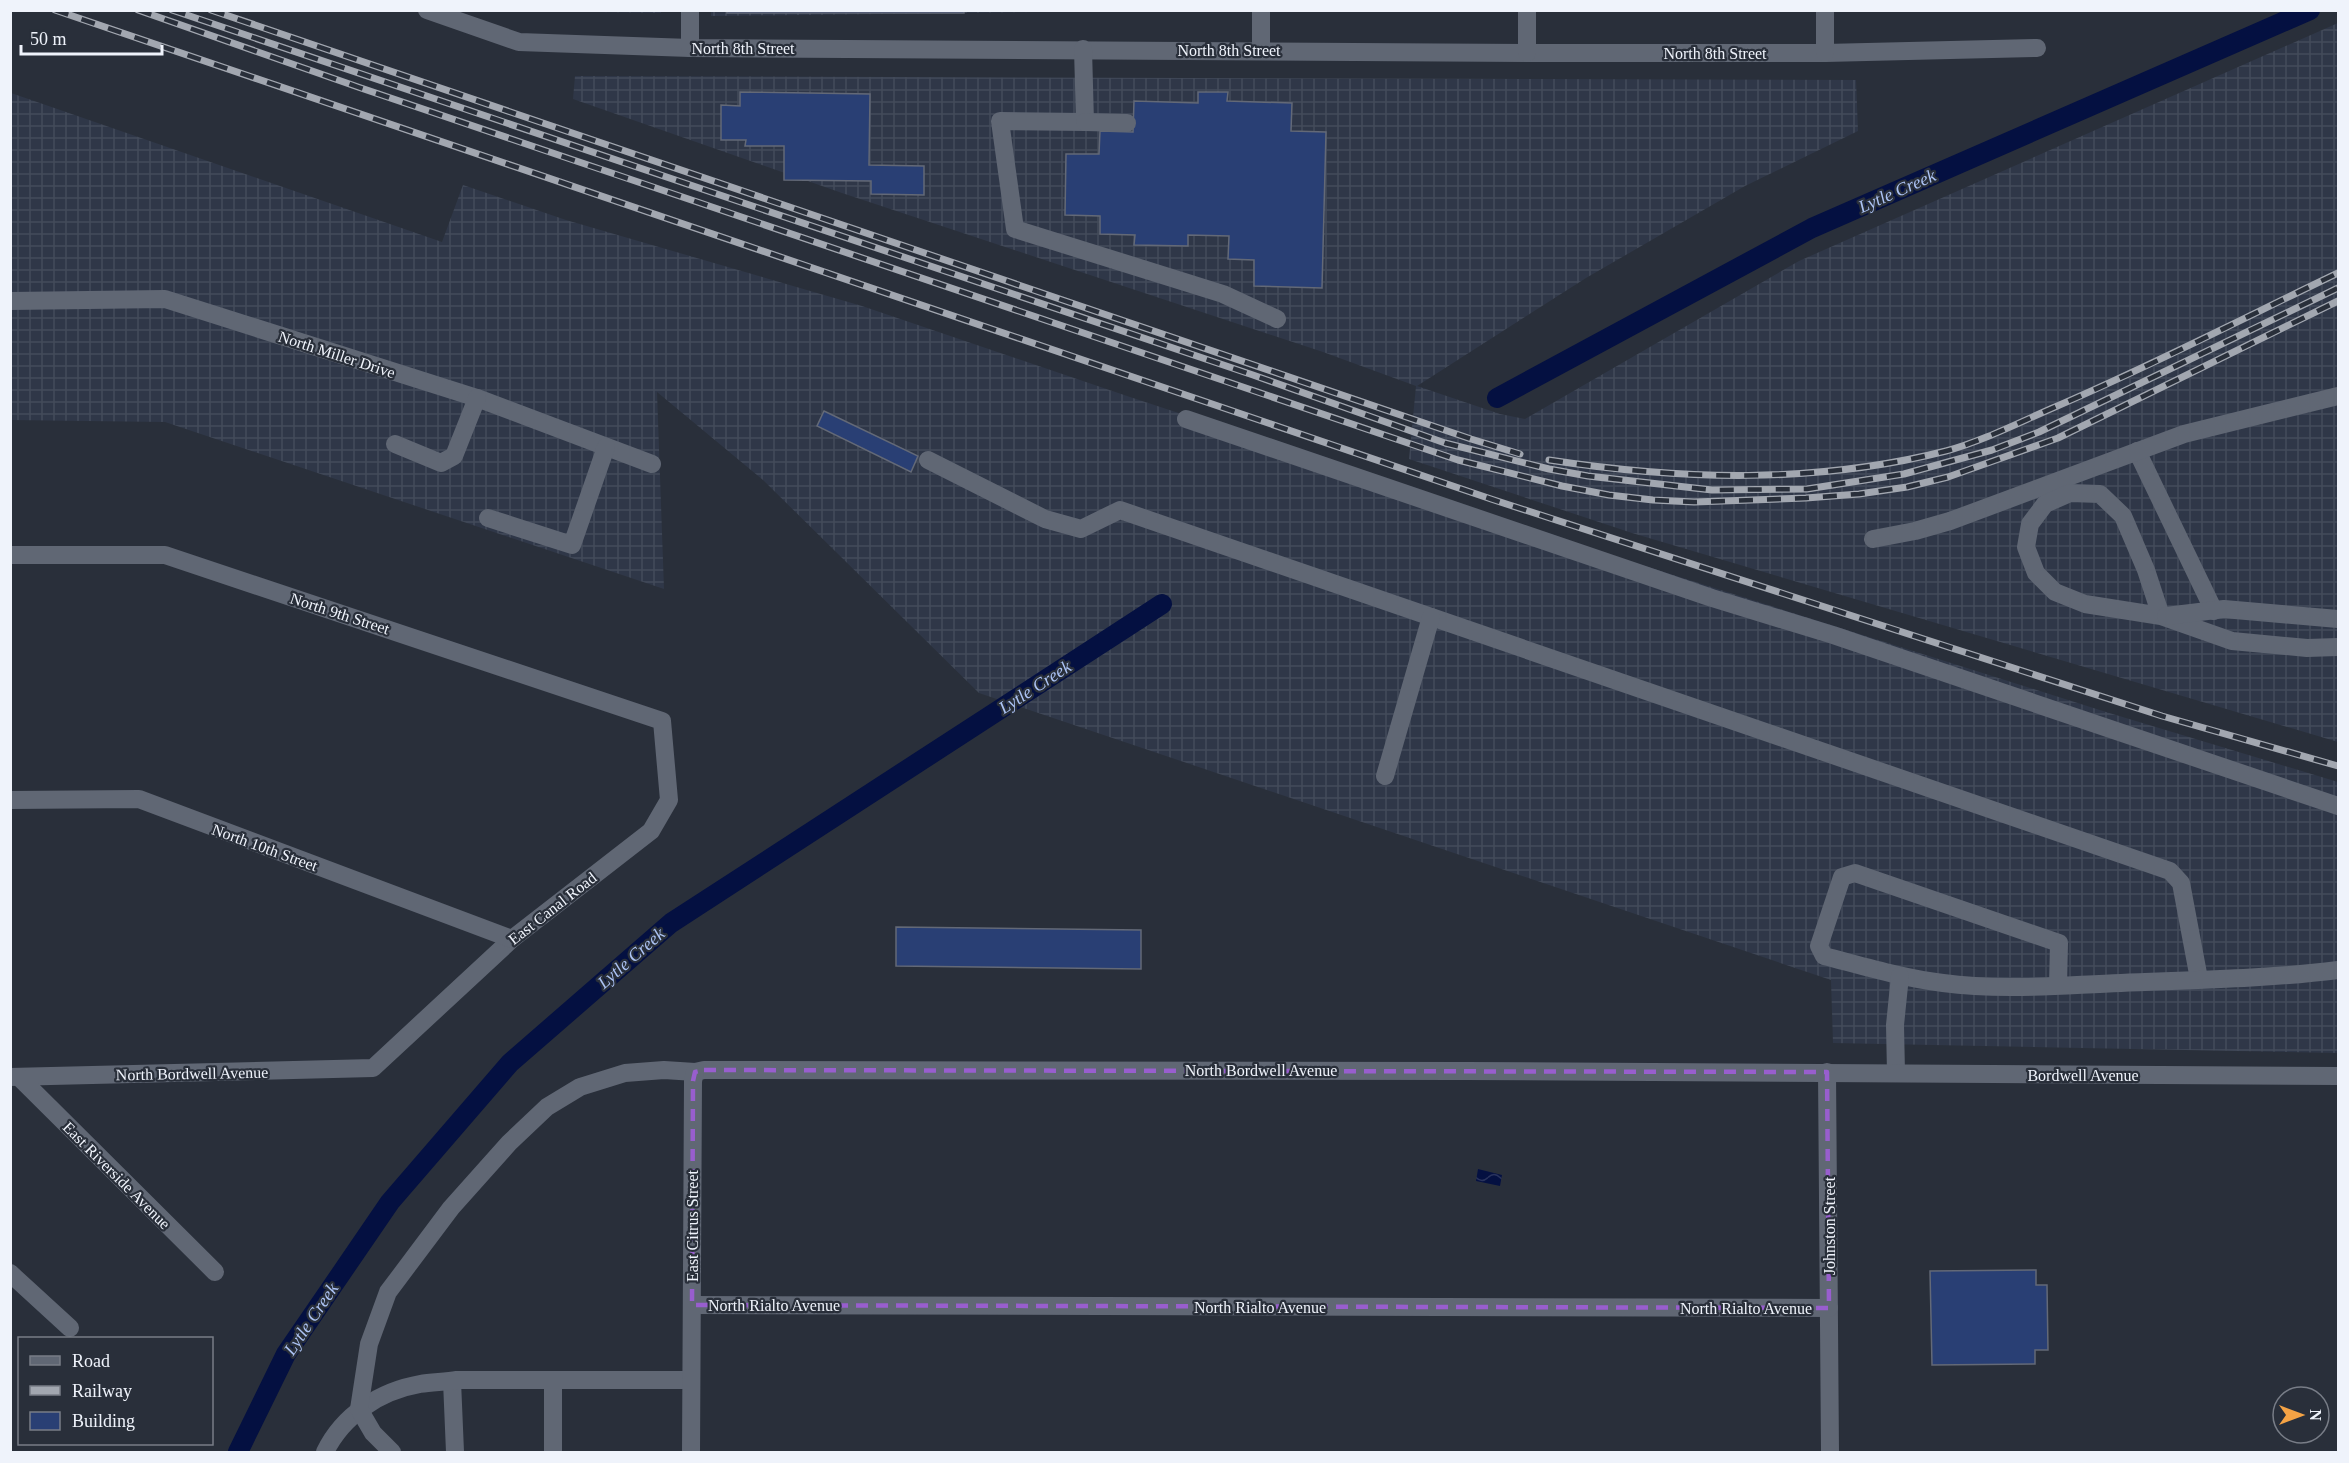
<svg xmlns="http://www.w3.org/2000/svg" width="2349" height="1463" font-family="Georgia,serif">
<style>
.industrial{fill:url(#industrial-grid)}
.water{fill:url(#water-waves)}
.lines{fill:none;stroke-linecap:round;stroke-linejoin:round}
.canal{stroke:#041041;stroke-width:20}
.building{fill:#293f74;stroke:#636977;stroke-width:1.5}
.minor{stroke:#606774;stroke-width:18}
.rail-casing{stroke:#a2a7b0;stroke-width:7}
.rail{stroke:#292f3a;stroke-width:4.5;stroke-dasharray:14;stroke-linecap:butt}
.marked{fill:none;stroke:#985ece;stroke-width:4.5;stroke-dasharray:12 8;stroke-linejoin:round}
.labels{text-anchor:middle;stroke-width:4.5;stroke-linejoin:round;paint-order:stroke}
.street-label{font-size:16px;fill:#eff3fb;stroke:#292f3a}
.water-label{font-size:18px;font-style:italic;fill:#acc3f4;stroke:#292f3a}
</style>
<defs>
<pattern id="industrial-grid" width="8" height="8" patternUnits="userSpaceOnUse" patternTransform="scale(1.5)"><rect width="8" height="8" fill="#2f3748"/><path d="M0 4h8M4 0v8" fill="none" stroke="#434b5a"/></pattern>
<pattern id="water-waves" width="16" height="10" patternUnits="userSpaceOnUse" patternTransform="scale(1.5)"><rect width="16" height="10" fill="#041041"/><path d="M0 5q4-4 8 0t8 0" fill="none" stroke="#29335d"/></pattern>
</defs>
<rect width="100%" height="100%" fill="#292f3a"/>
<!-- industrial -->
<g class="industrial">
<path d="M 711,10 L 1127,11 L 711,16 Z"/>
<path d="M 661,11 L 661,13 L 531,11 L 661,10 Z"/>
<path d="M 2338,23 L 2338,742 L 1632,533 L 1409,459 L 1416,386 L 1323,352 L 842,193 L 573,99 L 575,76 L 1856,80 L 1858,131 L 1745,186 L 1586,278 L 1417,386 L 1500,414 L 1525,419 L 1799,261 Z"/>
<path d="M 11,93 L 442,242 L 463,185 L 566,220 L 862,306 L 1130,397 L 1607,554 L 2106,712 L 2338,782 L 2338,1053 L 1833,1043 L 1831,980 L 979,693 L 763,480 L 657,392 L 664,589 L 165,422 L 11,420 Z"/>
</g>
<!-- water -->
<path class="water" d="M 1478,1169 L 1502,1175 L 1500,1186 L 1476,1181 Z"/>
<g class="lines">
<!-- canal -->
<g class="canal">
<path d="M 1497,398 L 1812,228 L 2310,10"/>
<path d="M 238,1452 L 286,1354 L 390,1202 L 510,1063 L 671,923 L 1162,604"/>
</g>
</g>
<!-- building -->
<g class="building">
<rect x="727" y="10" width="237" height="3"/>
<path d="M 740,92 L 870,94 L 869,165 L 924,166 L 924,195 L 871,194 L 871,181 L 784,180 L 784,146 L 745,146 L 746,140 L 721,140 L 721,105 L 740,106 Z"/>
<path d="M 1198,92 L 1228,92 L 1227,101 L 1292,103 L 1291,131 L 1326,132 L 1322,288 L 1254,286 L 1254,260 L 1228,259 L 1229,236 L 1188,235 L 1188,246 L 1134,245 L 1135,235 L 1100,234 L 1100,216 L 1065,215 L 1066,154 L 1099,154 L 1100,131 L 1133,132 L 1134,101 L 1198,103 Z"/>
<path d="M 824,411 L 918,456 L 911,472 L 817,426 Z"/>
<path d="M 896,927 L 1141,930 L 1141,969 L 896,966 Z"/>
<path d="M 2036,1270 L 2036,1285 L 2047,1285 L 2048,1350 L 2035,1350 L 2035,1364 L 1932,1365 L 1930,1271 Z"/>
</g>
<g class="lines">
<!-- minor -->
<g class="minor">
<path d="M 427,10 L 519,42 L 690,48 L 1527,53 L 1825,53 L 2037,48"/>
<path d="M 690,10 L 690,48"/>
<path d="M 1083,49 L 1085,122 L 1000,121 L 1015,229 L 1223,294 L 1277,319"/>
<path d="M 1261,50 L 1261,10"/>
<path d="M 1527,53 L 1527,10"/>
<path d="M 1825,53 L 1825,10"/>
<path d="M 1085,122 L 1127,123"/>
<path d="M 10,301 L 165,299 L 477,398 L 652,464"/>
<path d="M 1186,419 L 1712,598 L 1833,635 L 2338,806"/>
<path d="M 395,444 L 441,463 L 454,456 L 477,398"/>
<path d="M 2137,451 L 2214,611"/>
<path d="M 928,460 L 1045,519 L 1081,529 L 1120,510 L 2170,871 L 2181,883 L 2199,979"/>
<path d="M 488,518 L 572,545 L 606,447"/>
<path d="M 1873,539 L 1915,531 L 1950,521 L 2184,434 L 2338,396"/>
<path d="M 10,555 L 165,555 L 662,721 L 669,800 L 651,831 L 512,939 L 373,1068 L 10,1077"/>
<path d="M 2161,616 L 2146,570 L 2123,516 L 2100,494 L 2070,493 L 2045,504 L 2030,524 L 2026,547 L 2036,573 L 2055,592 L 2085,604 L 2161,616 L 2232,641 L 2307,648 L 2338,647"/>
<path d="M 2166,616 L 2224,609 L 2338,619"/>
<path d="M 1385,776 L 1431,617"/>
<path d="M 10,800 L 139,799 L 512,939"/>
<path d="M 2058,985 L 2059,943 L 1855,873 L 1842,877 L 1819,946 L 1824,956 C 1863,966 1903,978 1943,983 C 2002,991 2062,985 2121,983 C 2193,980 2266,979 2338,970"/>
<path d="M 1827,1072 L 1830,1452"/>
<path d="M 1896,1073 L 1895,1025 L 1900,976"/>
<path d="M 19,1077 L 215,1272"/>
<path d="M 10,1273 L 70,1328"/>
<path d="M 692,1305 L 1829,1308"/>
<path d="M 553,1380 L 553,1452"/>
<path d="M 452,1381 L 455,1452"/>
<path d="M 325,1452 C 343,1415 380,1391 420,1384 C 432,1382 445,1382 457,1380 L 691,1380"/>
<path d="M 392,1452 L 373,1433 L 359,1409 L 369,1344 L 388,1292 L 451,1208 L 509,1143 L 547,1107 L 580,1087 L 625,1073 L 664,1070 L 695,1072 L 704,1070 L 1465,1071 L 2338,1076"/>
<path d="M 691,1452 L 693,1081 L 695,1072"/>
</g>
<!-- rail casing -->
<g class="rail-casing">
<g id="rail">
<path d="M 55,10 L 1491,499 L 2162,716 L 2338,766"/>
<path d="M 138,10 L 358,87 L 1458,460 L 1562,486 L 1609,495 L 1653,500 L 1694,502 L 1806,498 L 1859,494 L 1907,487 L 1948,477 L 2058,438 L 2338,301"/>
<path d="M 172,10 L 1253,375 L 1445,443 L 1549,469 L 1588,476 L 1712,490 L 1807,489 L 1904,474 L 1992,450 L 2039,432 L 2338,288"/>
<path d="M 211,10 L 1471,439 L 1520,454"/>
<path d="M 1549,460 C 1681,480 1816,484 1946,451 C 1983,441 2020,422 2055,407 C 2151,366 2244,318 2338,273"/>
</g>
</g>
<!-- rail -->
<use href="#rail" class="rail"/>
</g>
<!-- marked area -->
<path class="marked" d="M 704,1070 L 1827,1072 L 1829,1308 L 692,1305 L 693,1081 L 695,1072 Z"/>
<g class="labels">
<!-- street labels -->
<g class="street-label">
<text x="743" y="54">North 8th Street</text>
<text x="1229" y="56">North 8th Street</text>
<text x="1715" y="59">North 8th Street</text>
<text transform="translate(337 354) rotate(18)" y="6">North Miller Drive</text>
<text transform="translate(340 613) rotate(18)" y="6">North 9th Street</text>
<text transform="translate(265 847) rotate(20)" y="6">North 10th Street</text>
<text transform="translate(552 908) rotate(-38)" y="6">East Canal Road</text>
<text x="1261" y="1076">North Bordwell Avenue</text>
<text transform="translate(192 1073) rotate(-1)" y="6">North Bordwell Avenue</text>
<text x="2083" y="1081">Bordwell Avenue</text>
<text transform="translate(117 1175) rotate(45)" y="6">East Riverside Avenue</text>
<text transform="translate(692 1226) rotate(-90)" y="6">East Citrus Street</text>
<text transform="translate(1829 1226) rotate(-90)" y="6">Johnston Street</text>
<text x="774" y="1311">North Rialto Avenue</text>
<text x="1260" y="1313">North Rialto Avenue</text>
<text x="1746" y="1314">North Rialto Avenue</text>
</g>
<!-- water labels -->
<g class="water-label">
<text transform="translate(1897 191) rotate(-24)" y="6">Lytle Creek</text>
<text transform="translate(1035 687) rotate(-33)" y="6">Lytle Creek</text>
<text transform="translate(631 958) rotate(-41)" y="6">Lytle Creek</text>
<text transform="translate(311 1319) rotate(-56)" y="6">Lytle Creek</text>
</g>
</g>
<!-- border -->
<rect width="2349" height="1463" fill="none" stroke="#eff3fb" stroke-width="24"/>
<!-- legend -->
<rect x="18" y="1337" width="195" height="108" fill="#292f3a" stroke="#787d87" stroke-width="1.5"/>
<rect x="30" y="1356" width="30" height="9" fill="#606774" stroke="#787d87" stroke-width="1.5"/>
<text x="72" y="1367" font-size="18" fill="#eff3fb">Road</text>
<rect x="30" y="1386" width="30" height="9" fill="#a2a7b0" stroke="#787d87" stroke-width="1.5"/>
<text x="72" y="1397" font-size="18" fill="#eff3fb">Railway</text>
<rect x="30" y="1412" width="30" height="18" fill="#293f74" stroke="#787d87" stroke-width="1.5"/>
<text x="72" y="1427" font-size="18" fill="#eff3fb">Building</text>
<!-- north arrow -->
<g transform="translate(2301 1415) rotate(90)"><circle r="28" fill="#292f3a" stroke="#787d87" stroke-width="1.5"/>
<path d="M0-4.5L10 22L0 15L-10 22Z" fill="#f5a345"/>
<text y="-9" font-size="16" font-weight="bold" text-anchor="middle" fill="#eff3fb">N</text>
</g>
<!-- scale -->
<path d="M21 45v9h141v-9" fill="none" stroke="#eff3fb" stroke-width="3"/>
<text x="30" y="45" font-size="18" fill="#eff3fb" stroke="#292f3a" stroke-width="4.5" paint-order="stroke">50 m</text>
</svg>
